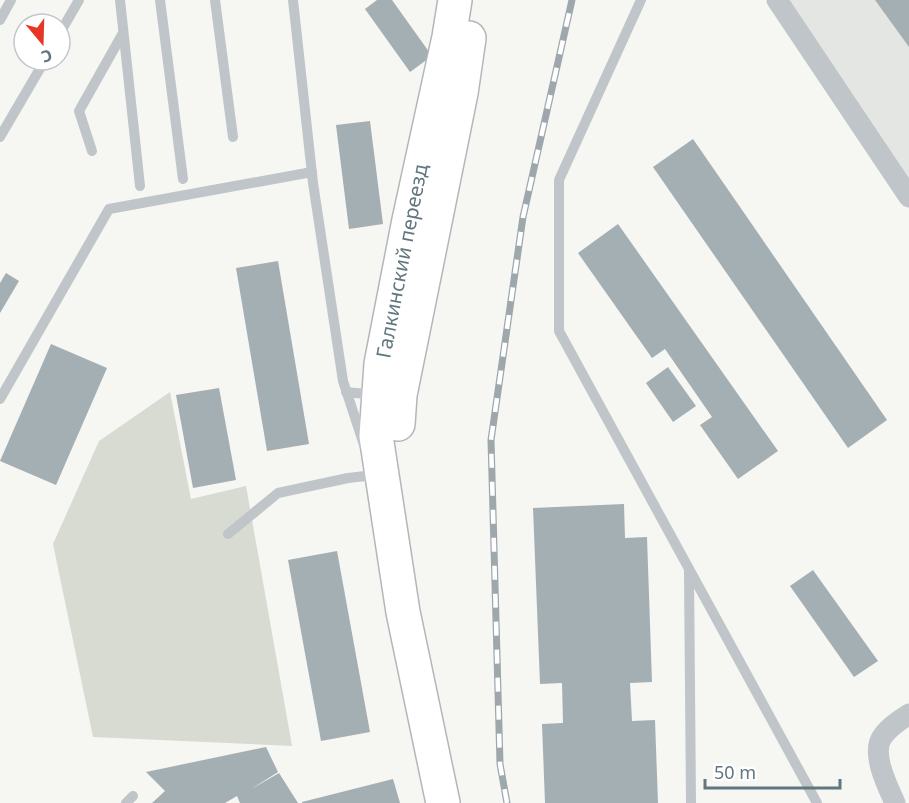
<svg xmlns="http://www.w3.org/2000/svg" width="909" height="803" font-family="'Noto Sans',sans-serif">
<style>
.built{fill:#e4e6e4}
.green{fill:#d7dbd2}
.building{fill:#a4afb3}
.lines{fill:none;stroke-linecap:round;stroke-linejoin:round}
.primary-casing{stroke:#b1b7ba;stroke-width:36}
.service{stroke:#bfc5c8;stroke-width:10}
.minor{stroke:#bfc5c8;stroke-width:21}
.primary{stroke:#fff;stroke-width:33}
.rail-casing{stroke:#9ea8ac;stroke-width:7}
.rail{stroke:#fff;stroke-width:4.5;stroke-dasharray:14;stroke-linecap:butt}
.labels{text-anchor:middle;stroke-width:6;stroke-linejoin:round;paint-order:stroke}
.street-label{font-size:20px;fill:#61767f;stroke:#fff}
</style>
<rect width="100%" height="100%" fill="#f6f6f3"/>
<!-- built -->
<path class="built" d="M 784,0 L 909,0 L 909,184 Z"/>
<!-- green -->
<path class="green" d="M 170,392 L 191,499 L 246,486 L 292,746 L 93,737 L 53,544 L 99,441 Z"/>
<!-- building -->
<g class="building">
<path d="M 377,0 L 392,0 L 432,56 L 410,72 L 365,9 Z"/>
<path d="M 875,0 L 909,0 L 909,47 Z"/>
<path d="M 370,121 L 383,224 L 349,229 L 336,125 Z"/>
<path d="M 693,139 L 887,420 L 848,448 L 653,167 Z"/>
<path d="M 618,224 L 778,451 L 738,479 L 700,425 L 712,417 L 665,349 L 652,358 L 578,253 Z"/>
<path d="M 278,261 L 309,444 L 267,451 L 236,268 Z"/>
<path d="M 6,273 L 19,281 L 0,313 L 0,283 Z"/>
<path d="M 51,344 L 107,368 L 56,485 L 0,461 Z"/>
<path d="M 668,367 L 696,406 L 673,422 L 646,383 Z"/>
<path d="M 219,388 L 236,480 L 193,488 L 176,395 Z"/>
<path d="M 624,504 L 625,538 L 647,537 L 652,682 L 630,683 L 632,721 L 655,720 L 658,803 L 545,803 L 542,724 L 563,723 L 562,683 L 540,684 L 533,508 Z"/>
<path d="M 337,551 L 370,732 L 321,741 L 288,560 Z"/>
<path d="M 813,570 L 878,661 L 854,677 L 790,586 Z"/>
<path d="M 266,747 L 278,772 L 253,788 L 279,773 L 298,803 L 240,803 L 237,796 L 225,803 L 152,803 L 165,791 L 146,772 Z"/>
<path d="M 393,779 L 400,803 L 302,803 L 302,802 Z"/>
</g>
<g class="lines">
<!-- primary casing -->
<g class="primary-casing">
<g id="primary">
<path d="M 398,424 L 400,395 L 461,93 L 469,38"/>
<path d="M 443,803 L 403,612 L 376,436 L 381,364 L 409,220 L 449,37 L 455,0"/>
</g>
</g>
<!-- service -->
<g class="service">
<path d="M 120,0 L 140,186"/>
<path d="M 160,0 L 183,179"/>
<path d="M 215,0 L 233,137"/>
<path d="M 293,0 L 313,183 L 343,381 L 364,445"/>
<path d="M 641,0 L 559,180 L 559,331 L 817,803"/>
<path d="M 0,20 L 11,0"/>
<path d="M 60,33 L 79,0"/>
<path d="M 0,137 L 45,60"/>
<path d="M 92,151 L 79,111 L 123,33"/>
<path d="M 346,392 L 376,395"/>
<path d="M 0,399 L 109,209 L 312,172"/>
<path d="M 228,534 L 278,493 L 348,478 L 374,475"/>
<path d="M 689,572 L 691,803"/>
<path d="M 126,803 L 133,796"/>
</g>
<!-- minor -->
<g class="minor">
<path d="M 777,0 L 909,197"/>
<path d="M 895,803 C 888,787 872,756 881,739 C 887,728 899,721 909,714"/>
</g>
<!-- primary -->
<use href="#primary" class="primary"/>
<!-- rail casing -->
<g class="rail-casing">
<path id="rail" d="M 507,803 L 500,764 L 491,440 L 523,217 L 572,0"/>
</g>
<!-- rail -->
<use href="#rail" class="rail"/>
</g>
<g class="labels">
<!-- street labels -->
<g class="street-label">
<text transform="translate(402 261) rotate(-79)" y="7">Галкинский переезд</text>
</g>
</g>
<!-- north arrow -->
<g transform="translate(42 42) rotate(161)"><circle r="28" fill="#ffffff" stroke="#c0c8cc" stroke-width="1.5"/>
<path d="M0-4.5L10 22L0 15L-10 22Z" fill="#e63624"/>
<text y="-9" font-size="16" font-weight="bold" text-anchor="middle" fill="#61767f">С</text>
</g>
<!-- scale -->
<path d="M705 779v9h135v-9" fill="none" stroke="#61767f" stroke-width="3"/>
<text x="714" y="779" font-size="18" fill="#61767f" stroke="#ffffff" stroke-width="4.5" paint-order="stroke">50 m</text>
</svg>
